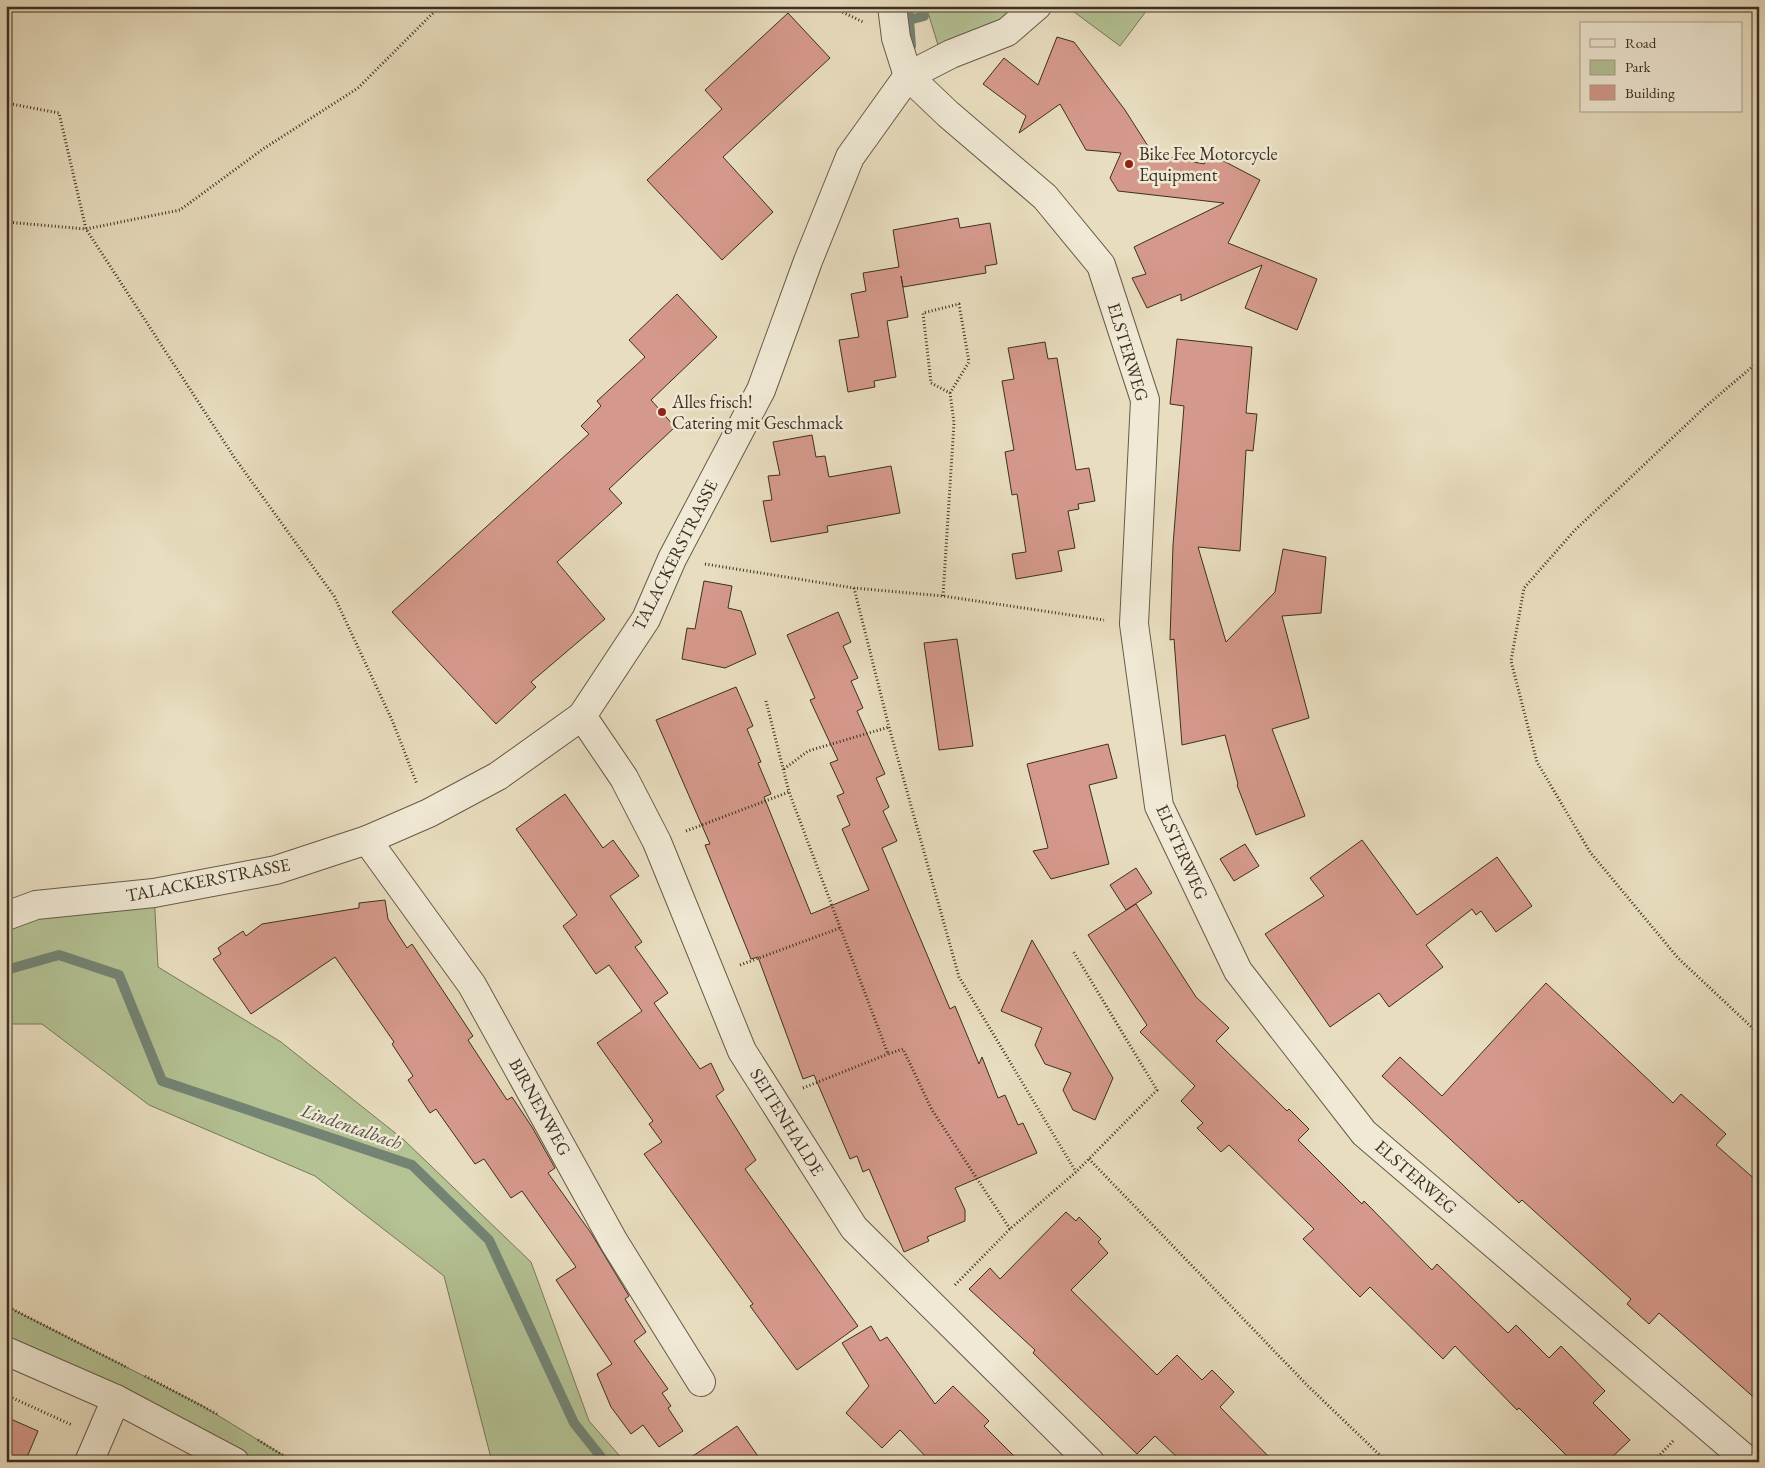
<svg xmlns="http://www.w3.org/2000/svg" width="1765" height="1468" font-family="'EB Garamond',serif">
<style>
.green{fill:#b4c294;stroke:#78785a}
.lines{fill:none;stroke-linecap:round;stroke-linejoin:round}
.stream{stroke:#738474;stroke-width:10}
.building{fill:#d5998b;stroke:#3c2f21}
.minor-casing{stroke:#675a48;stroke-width:30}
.path{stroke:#3c2f21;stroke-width:3;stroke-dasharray:1 2.5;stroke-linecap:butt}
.minor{stroke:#f0e9d5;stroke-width:28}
.poi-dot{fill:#8f2418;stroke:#f0e9d5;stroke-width:2}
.labels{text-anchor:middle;stroke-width:5;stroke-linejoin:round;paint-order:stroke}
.poi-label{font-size:18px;fill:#3c2f21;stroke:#f0e9d5;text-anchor:start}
.street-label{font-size:18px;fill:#3c2f21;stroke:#f0e9d5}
.water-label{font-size:19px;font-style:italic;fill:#535244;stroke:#f0e9d5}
</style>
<rect width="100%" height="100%" fill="#e8ddbf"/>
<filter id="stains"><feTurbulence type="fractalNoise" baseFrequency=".004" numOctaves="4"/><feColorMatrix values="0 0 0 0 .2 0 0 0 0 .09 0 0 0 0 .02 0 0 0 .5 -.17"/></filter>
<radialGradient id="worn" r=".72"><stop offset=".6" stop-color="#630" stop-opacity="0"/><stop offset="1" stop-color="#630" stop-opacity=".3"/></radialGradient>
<!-- green -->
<g class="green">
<path d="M 926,6 L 1020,6 L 995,25 L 938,45 Z"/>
<path d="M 1066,6 L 1150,6 L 1120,46 Z"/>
<path d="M 154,893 L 158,967 L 281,1042 L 404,1140 L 531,1262 L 589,1421 L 625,1462 L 492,1462 L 444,1276 L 315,1176 L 149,1105 L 42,1024 L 6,1024 L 6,916 Z"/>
<path d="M 6,1306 L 201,1405 L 294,1462 L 235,1462 L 6,1351 Z"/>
</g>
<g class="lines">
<!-- stream -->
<g class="stream">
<path d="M 908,6 L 911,46"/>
<path d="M 909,20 L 924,16"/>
<path d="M 6,970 L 59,955 L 119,975 L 162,1081 L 412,1165 L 489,1240 L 574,1423 L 605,1462"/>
</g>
</g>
<!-- building -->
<g class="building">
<path d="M 788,13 L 830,58 L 723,157 L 773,212 L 722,260 L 647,180 L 722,109 L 705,90 Z"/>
<path d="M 1057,37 L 1074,42 L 1125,110 L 1153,154 L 1204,164 L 1210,154 L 1260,180 L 1228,243 L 1317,279 L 1297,330 L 1245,308 L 1262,265 L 1181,301 L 1181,294 L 1147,308 L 1132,278 L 1146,274 L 1134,247 L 1224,203 L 1118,191 L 1110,178 L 1121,153 L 1086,150 L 1060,104 L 1019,133 L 1026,116 L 983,84 L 1004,58 L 1038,85 Z"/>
<path d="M 958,218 L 960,228 L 990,223 L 997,264 L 985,266 L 986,273 L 903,287 L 901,276 L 908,317 L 887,321 L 896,377 L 874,381 L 875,387 L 848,392 L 839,340 L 859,337 L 851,294 L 866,291 L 863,273 L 899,267 L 893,230 Z"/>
<path d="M 677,294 L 717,337 L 651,400 L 675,427 L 609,489 L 622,503 L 557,562 L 605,619 L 531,682 L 536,687 L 496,724 L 392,612 L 589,434 L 581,426 L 601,406 L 597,401 L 645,357 L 629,340 Z"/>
<path d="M 1177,339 L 1252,347 L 1246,413 L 1257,414 L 1253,451 L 1246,450 L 1240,551 L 1198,547 L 1226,642 L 1275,592 L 1283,549 L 1326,557 L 1321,613 L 1282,616 L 1309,718 L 1272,729 L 1305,816 L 1256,835 L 1237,785 L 1238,784 L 1225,735 L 1182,745 L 1174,639 L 1170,640 L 1173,545 L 1184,406 L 1170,404 Z"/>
<path d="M 1045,342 L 1048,359 L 1057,358 L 1076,470 L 1089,468 L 1095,501 L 1078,504 L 1079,509 L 1068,511 L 1075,548 L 1058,551 L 1062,571 L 1016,579 L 1012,554 L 1026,552 L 1017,494 L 1012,495 L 1005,452 L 1014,450 L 1002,381 L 1014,379 L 1008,348 Z"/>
<path d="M 812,435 L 816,457 L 825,456 L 829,477 L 891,466 L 900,513 L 827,526 L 828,532 L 771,542 L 763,501 L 772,500 L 768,476 L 780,475 L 773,442 Z"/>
<path d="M 704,581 L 732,586 L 728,608 L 741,611 L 756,654 L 725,668 L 682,659 L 687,628 L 695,629 Z"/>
<path d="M 838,612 L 851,642 L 843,646 L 858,678 L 851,681 L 863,708 L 857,711 L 885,774 L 876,778 L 889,807 L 883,811 L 897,841 L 882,848 L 950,1009 L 955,1006 L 979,1064 L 982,1057 L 998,1098 L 1005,1095 L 1018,1125 L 1023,1123 L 1037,1153 L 955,1188 L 965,1210 L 965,1221 L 927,1237 L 929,1241 L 904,1252 L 869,1169 L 863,1172 L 857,1156 L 850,1159 L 814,1075 L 803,1079 L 758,957 L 751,959 L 705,845 L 710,844 L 656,720 L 736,687 L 753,726 L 747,729 L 761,762 L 758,763 L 771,794 L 764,797 L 811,914 L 869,890 L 842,829 L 850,825 L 837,796 L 844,793 L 830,763 L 838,760 L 810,700 L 815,698 L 787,635 Z"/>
<path d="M 957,639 L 973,746 L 939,750 L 924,643 Z"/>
<path d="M 1108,744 L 1117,778 L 1089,785 L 1109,864 L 1051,879 L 1033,851 L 1048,848 L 1027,764 Z"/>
<path d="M 565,794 L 603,848 L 613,840 L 639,876 L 610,896 L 642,942 L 635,947 L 668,993 L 654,1003 L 700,1069 L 711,1063 L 724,1090 L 716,1096 L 756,1160 L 745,1169 L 858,1326 L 797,1370 L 750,1306 L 753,1304 L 644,1154 L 662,1142 L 649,1124 L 653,1121 L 597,1043 L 642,1011 L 609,965 L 596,974 L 563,926 L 577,915 L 516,829 Z"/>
<path d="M 1362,840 L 1417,915 L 1497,857 L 1532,906 L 1496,932 L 1481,911 L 1476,915 L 1472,909 L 1426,945 L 1443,967 L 1389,1007 L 1379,993 L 1330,1027 L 1265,934 L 1324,896 L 1310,878 Z"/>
<path d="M 1245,844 L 1259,866 L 1234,881 L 1220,859 Z"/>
<path d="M 1136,868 L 1152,893 L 1126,910 L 1110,885 Z"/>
<path d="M 385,900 L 388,919 L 407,948 L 412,944 L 473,1036 L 468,1040 L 507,1100 L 512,1097 L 532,1127 L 555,1168 L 548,1173 L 591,1233 L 629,1296 L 625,1299 L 646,1332 L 634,1341 L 668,1389 L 662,1393 L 671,1406 L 668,1408 L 683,1431 L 659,1447 L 643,1425 L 631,1434 L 611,1407 L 597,1374 L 612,1364 L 556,1280 L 576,1267 L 522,1191 L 511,1198 L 484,1159 L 475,1164 L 436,1109 L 430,1113 L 408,1080 L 413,1076 L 392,1044 L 394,1042 L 335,957 L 251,1014 L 213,959 L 221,954 L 218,948 L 243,931 L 246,936 L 262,924 L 359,908 L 359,903 Z"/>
<path d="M 1136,904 L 1196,997 L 1229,1028 L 1216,1041 L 1287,1111 L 1289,1109 L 1309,1129 L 1298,1140 L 1362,1204 L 1364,1201 L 1432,1270 L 1437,1264 L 1508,1333 L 1516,1325 L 1549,1358 L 1561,1346 L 1605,1391 L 1593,1403 L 1630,1440 L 1607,1462 L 1573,1462 L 1519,1408 L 1517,1410 L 1455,1346 L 1443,1359 L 1370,1287 L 1360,1297 L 1303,1239 L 1314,1229 L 1229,1145 L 1221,1152 L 1197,1128 L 1203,1123 L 1181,1101 L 1195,1086 L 1140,1032 L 1147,1025 L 1088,935 Z"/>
<path d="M 1032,940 L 1113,1078 L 1095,1120 L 1073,1110 L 1063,1090 L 1071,1073 L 1045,1064 L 1035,1045 L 1042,1028 L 1001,1011 Z"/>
<path d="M 1546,983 L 1673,1103 L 1681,1094 L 1726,1134 L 1716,1145 L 1759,1183 L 1759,1402 L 1659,1313 L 1649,1324 L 1627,1304 L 1631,1299 L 1522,1200 L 1519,1203 L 1382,1076 L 1400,1057 L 1442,1096 Z"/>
<path d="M 1066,1212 L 1076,1221 L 1079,1217 L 1101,1239 L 1098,1242 L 1108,1253 L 1071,1290 L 1157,1375 L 1177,1355 L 1202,1380 L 1212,1370 L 1234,1392 L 1220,1407 L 1274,1462 L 1182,1462 L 1155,1436 L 1137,1454 L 1033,1353 L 1035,1350 L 969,1289 L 990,1268 L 1000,1279 Z"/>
<path d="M 871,1326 L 880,1341 L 887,1337 L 935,1404 L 953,1386 L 989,1421 L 984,1426 L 1020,1462 L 931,1462 L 900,1430 L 882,1448 L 846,1413 L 869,1386 L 842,1343 Z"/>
<path d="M 6,1417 L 38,1431 L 25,1462 L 6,1462 Z"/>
<path d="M 737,1426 L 762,1462 L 684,1462 Z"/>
</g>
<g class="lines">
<!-- minor casing -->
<g class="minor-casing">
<g id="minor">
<path d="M 892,6 L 896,38 L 908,76 L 948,114 L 1045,197 L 1101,265 L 1145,400 L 1134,624 L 1159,806 L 1238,971 L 1364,1133 L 1749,1462"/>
<path d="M 582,716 L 624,778 L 657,842 L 742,1051 L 854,1228 L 1090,1462"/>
<path d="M 367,840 L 472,985 L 614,1242 L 701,1382"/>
<path d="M 6,916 L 36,905 L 154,893 L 276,870 L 367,840 L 429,813 L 498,776 L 582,716 L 646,619 L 672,559 L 761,390 L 808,261 L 850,157 L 908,76 L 951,54 L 1007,32 L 1037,6"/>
<path d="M 6,1351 L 116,1399 L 235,1462"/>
<path d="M 89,1462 L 116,1399"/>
</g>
</g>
<!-- path -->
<g class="path">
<path d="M 830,6 L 863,22"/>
<path d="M 6,103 L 59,113 L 86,229 L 234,457 L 334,596 L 392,720 L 417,784"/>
<path d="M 6,222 L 86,229 L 180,210 L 263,149 L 358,88 L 440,6"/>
<path d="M 1759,361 L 1705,407 L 1574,531 L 1524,588 L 1511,661 L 1537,762 L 1590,852 L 1678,958 L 1759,1034"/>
<path d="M 705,564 L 854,588 L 943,596 L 1104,620"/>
<path d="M 854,588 L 889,727 L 959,977 L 1076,1172"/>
<path d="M 943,596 L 954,423 L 950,393 L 931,383 L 923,313 L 959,304 L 969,362 L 950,393"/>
<path d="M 766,701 L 789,792 L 888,1054 L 903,1049 L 932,1110 L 1010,1229"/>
<path d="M 784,769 L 808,751 L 889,727"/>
<path d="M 686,831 L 789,792"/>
<path d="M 740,965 L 840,928"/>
<path d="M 803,1088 L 888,1054"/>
<path d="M 1089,1159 L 1308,1386 L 1387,1462"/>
<path d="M 955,1285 L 1010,1229 L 1076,1172 L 1157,1090 L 1073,951"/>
<path d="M 6,1306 L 128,1368"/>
<path d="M 145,1376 L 219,1415"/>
<path d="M 6,1395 L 72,1425"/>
<path d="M 258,1440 L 294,1462"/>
<path d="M 1653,1462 L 1674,1440"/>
</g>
<!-- minor -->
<use href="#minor" class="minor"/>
</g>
<!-- markers -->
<g class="poi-dot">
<circle cx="1129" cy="164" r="5"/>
<circle cx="662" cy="412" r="5"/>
</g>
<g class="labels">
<!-- poi labels -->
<g class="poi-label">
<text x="1139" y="160">Bike Fee Motorcycle<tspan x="1139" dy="21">Equipment</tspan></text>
<text x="672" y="408">Alles frisch!<tspan x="672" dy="21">Catering mit Geschmack</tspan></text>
</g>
<!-- street labels -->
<g class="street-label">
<text transform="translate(1128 352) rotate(73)" y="6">ELSTERWEG</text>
<text transform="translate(675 555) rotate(-63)" y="6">TALACKERSTRASSE</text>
<text transform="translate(1182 852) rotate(66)" y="6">ELSTERWEG</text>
<text transform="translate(208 880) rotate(-11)" y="6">TALACKERSTRASSE</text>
<text transform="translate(540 1107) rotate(61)" y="6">BIRNENWEG</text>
<text transform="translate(787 1122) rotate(58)" y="6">SEITENHALDE</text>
<text transform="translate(1416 1177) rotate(41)" y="6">ELSTERWEG</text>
</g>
<!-- water labels -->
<g class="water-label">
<text transform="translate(352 1126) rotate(19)" y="7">Lindentalbach</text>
</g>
</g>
<!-- margin -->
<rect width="1765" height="1468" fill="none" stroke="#e8ddbf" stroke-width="25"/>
<rect x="8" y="8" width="1750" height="1453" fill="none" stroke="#3c2f21" stroke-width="2.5"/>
<rect x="12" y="12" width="1740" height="1443" fill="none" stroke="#3c2f21"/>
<!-- legend -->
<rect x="1580" y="22" width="162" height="90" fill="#f0e9d5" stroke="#a89f8d"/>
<rect x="1590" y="39" width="25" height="8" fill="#f0e9d5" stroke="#a89f8d"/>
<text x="1625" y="48" font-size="15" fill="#3c2f21">Road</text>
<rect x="1590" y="60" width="25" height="15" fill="#b4c294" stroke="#a89f8d"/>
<text x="1625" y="72" font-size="15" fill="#3c2f21">Park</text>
<rect x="1590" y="85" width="25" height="15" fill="#d5998b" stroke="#a89f8d"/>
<text x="1625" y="98" font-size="15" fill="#3c2f21">Building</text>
<rect width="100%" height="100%" filter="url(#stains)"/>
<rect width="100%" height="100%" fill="url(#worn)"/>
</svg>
